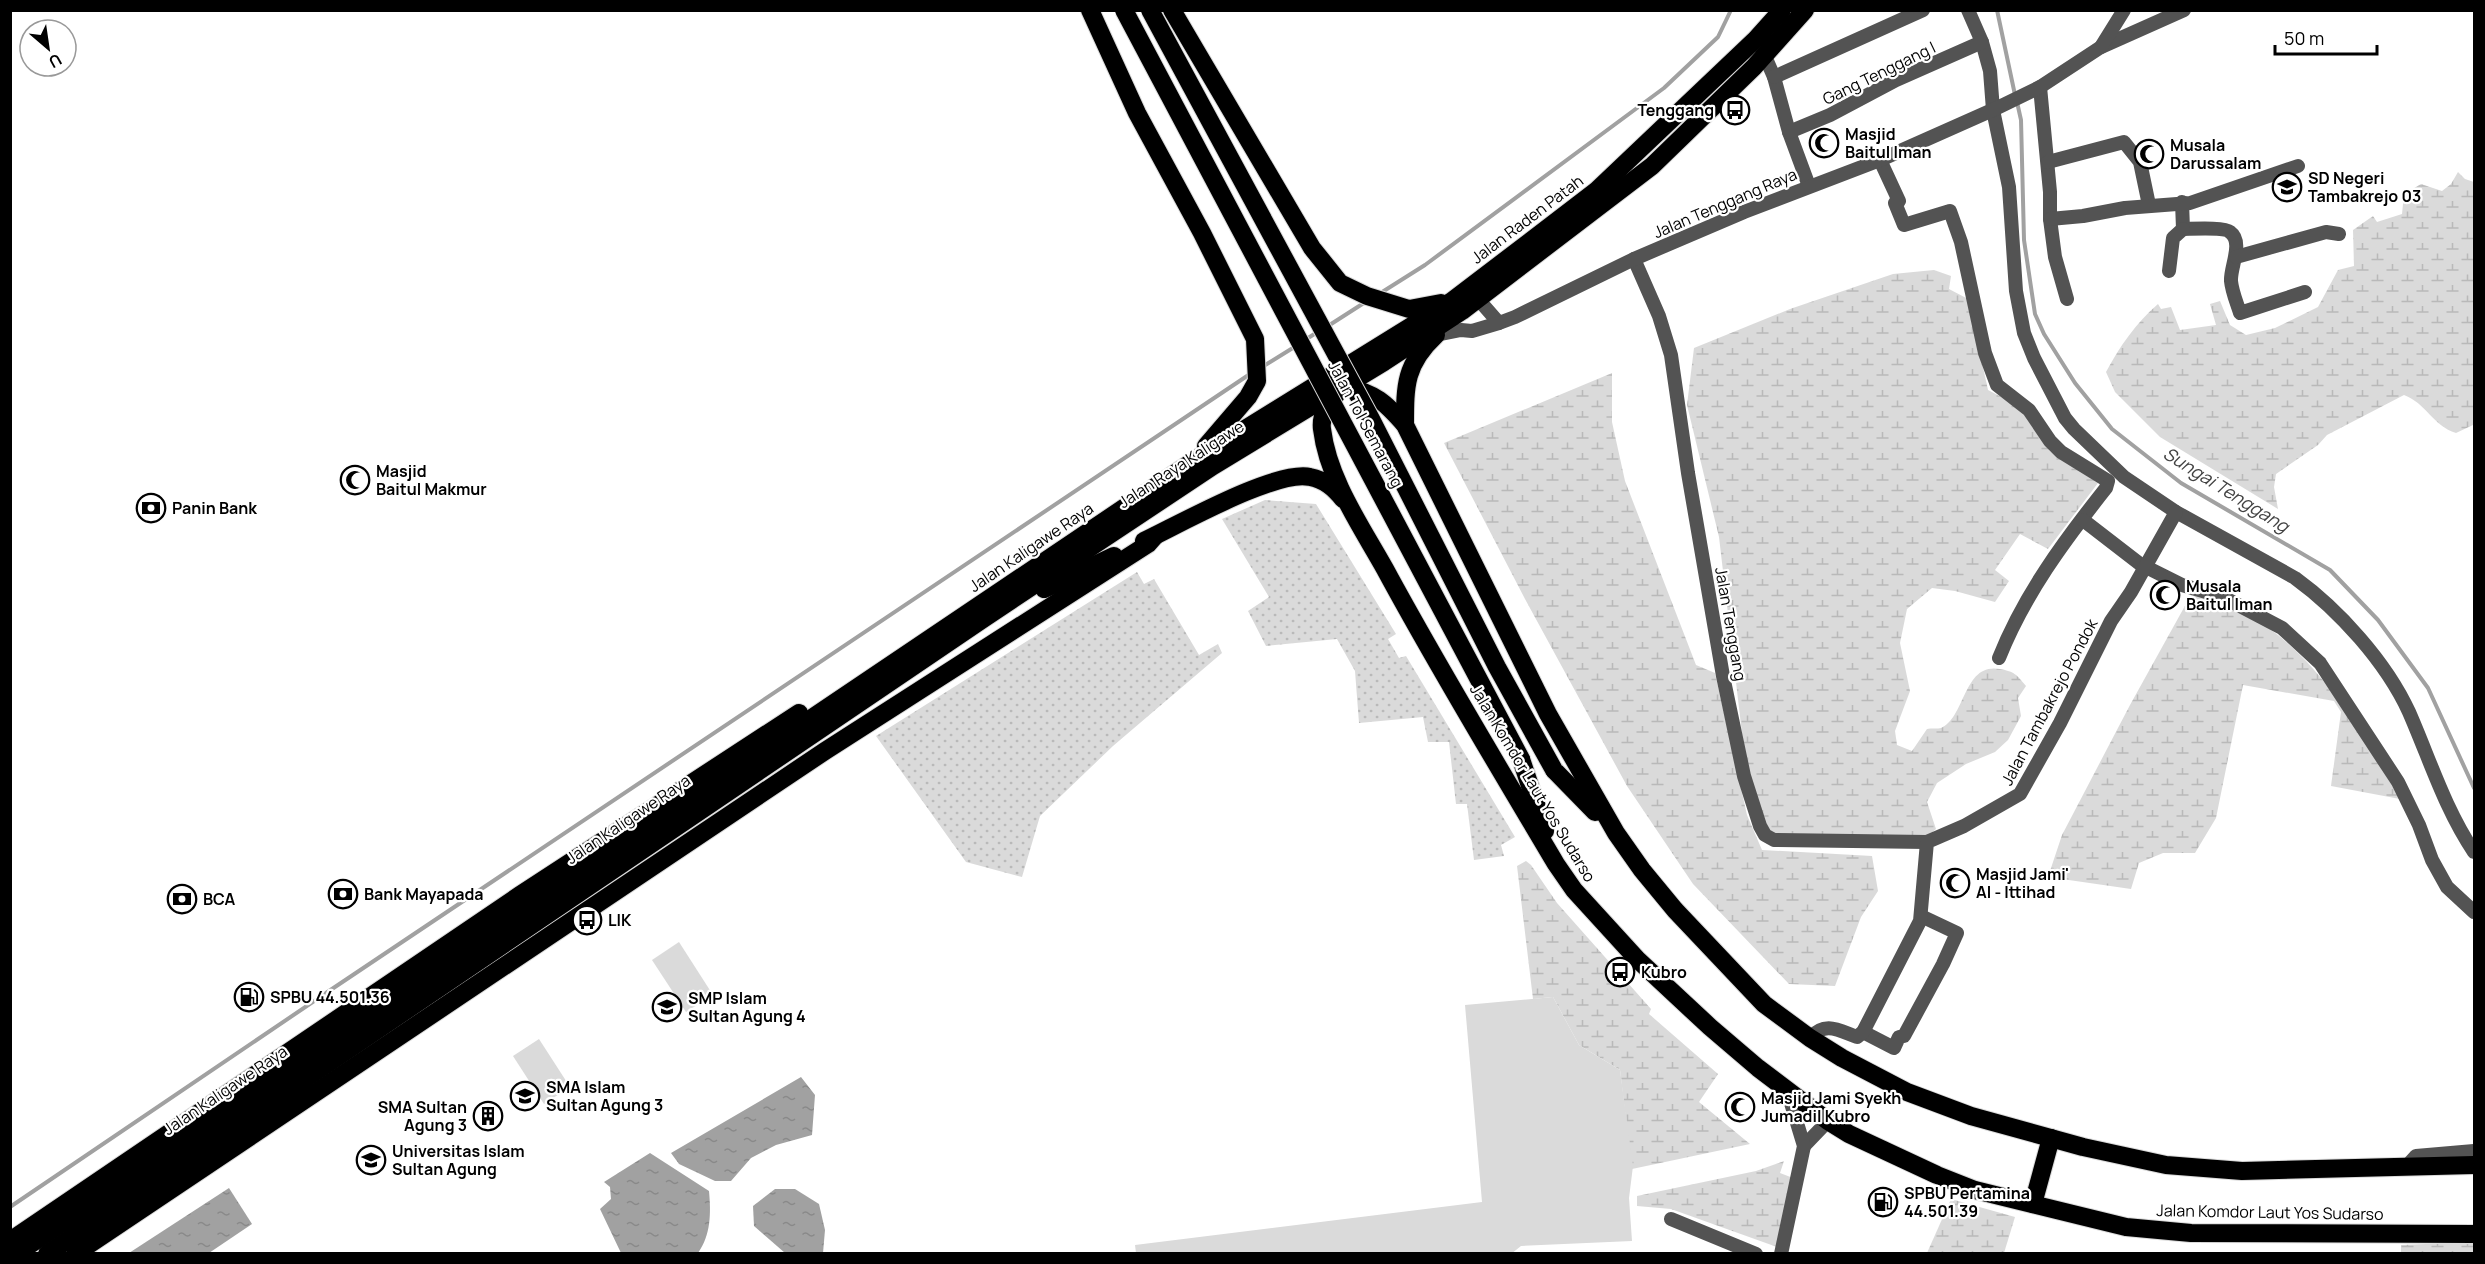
<svg xmlns="http://www.w3.org/2000/svg" width="2485" height="1264" font-family="Manrope,sans-serif">
<style>
.grass{fill:url(#grass-dots)}
.wetland{fill:url(#wetland-marsh)}
.garden{fill:#dadada}
.water{fill:url(#water-ripples)}
.lines{fill:none;stroke-linecap:round;stroke-linejoin:round}
.stream{stroke:#a1a1a1;stroke-width:4}
.highway-casing{stroke:#dbdbdb;stroke-width:20}
.minor{stroke:#535353;stroke-width:14}
.highway{stroke:#000;stroke-width:18}
.highway-bridge-casing{stroke:#dbdbdb;stroke-width:20;stroke-linecap:butt}
.highway-bridge{stroke:#000;stroke-width:18}
.labels{text-anchor:middle;stroke-width:4.5;stroke-linejoin:round;paint-order:stroke}
.street-label{font-size:16px;fill:#000;stroke:#fff}
.poi-label{font-size:16px;font-weight:bold;fill:#000;stroke:#fff;text-anchor:start}
.water-label{font-size:18px;font-style:italic;fill:#424242;stroke:#fff}
</style>
<defs>
<pattern id="grass-dots" width="8" height="8" patternUnits="userSpaceOnUse" patternTransform="scale(1.5)"><rect width="8" height="8" fill="#dadada"/><path d="M2 2h.1M6 6h.1" fill="none" stroke="#b9b9b9" stroke-width="1.8" stroke-linecap="round"/></pattern>
<pattern id="wetland-marsh" width="20" height="14" patternUnits="userSpaceOnUse" patternTransform="scale(1.5)"><rect width="20" height="14" fill="#dadada"/><path d="M1 5h8M5 5V1M11 12h8M15 12V8" fill="none" stroke="#b9b9b9"/></pattern>
<pattern id="water-ripples" width="26" height="14" patternUnits="userSpaceOnUse" patternTransform="scale(1.5)"><rect width="26" height="14" fill="#a1a1a1"/><path d="M2 4q2-2 4 0t4 0M15 11q2-2 4 0t4 0" fill="none" stroke="#898989"/></pattern>
</defs>
<rect width="100%" height="100%" fill="#fff"/>
<!-- grass -->
<g class="grass">
<path d="M 1265,500 L 1316,504 L 1396,634 L 1388,639 L 1399,658 L 1406,656 L 1515,837 L 1501,845 L 1504,856 L 1474,860 L 1467,804 L 1456,804 L 1449,742 L 1428,742 L 1423,717 L 1359,723 L 1355,671 L 1337,639 L 1266,646 L 1248,611 L 1269,597 L 1222,519 Z"/>
<path d="M 1137,572 L 1144,584 L 1154,579 L 1199,655 L 1218,644 L 1222,653 L 1113,746 L 1040,816 L 1022,877 L 966,862 L 876,736 Z"/>
</g>
<!-- wetland -->
<g class="wetland">
<path d="M 2458,172 L 2465,179 L 2474,182 L 2473,425 L 2456,433 C 2433,426 2426,403 2404,395 L 2327,435 L 2318,445 L 2276,474 L 2274,487 L 2278,509 L 2160,437 L 2115,392 L 2106,372 C 2120,346 2136,323 2158,304 L 2161,309 L 2171,307 L 2180,330 L 2216,325 L 2210,304 L 2220,301 L 2230,325 L 2246,335 L 2275,328 L 2318,307 L 2338,270 L 2354,266 L 2353,230 L 2373,216 L 2377,222 L 2402,214 L 2404,194 L 2421,184 L 2442,191 L 2451,184 Z"/>
<path d="M 1934,270 L 1951,276 L 1949,289 L 1968,299 L 1988,390 L 2017,405 L 2050,451 L 2098,483 L 2048,549 L 2020,534 L 1995,570 L 2009,581 L 1995,602 L 1955,591 L 1932,588 L 1907,609 L 1900,643 L 1910,691 L 1895,731 L 1897,745 L 1912,751 L 1927,729 C 1931,728 1938,729 1941,728 C 1966,717 1963,662 2000,669 C 2015,672 2016,674 2026,686 L 2018,698 L 2021,716 L 2008,740 L 1995,752 L 1966,764 L 1937,783 L 1927,802 L 1936,829 L 1916,847 L 1769,836 L 1760,821 L 1743,742 L 1719,537 L 1687,405 L 1694,348 L 1790,309 L 1893,274 Z"/>
<path d="M 1612,373 L 1612,422 L 1625,481 L 1696,665 L 1715,673 L 1747,815 L 1762,850 L 1872,856 L 1878,891 L 1861,917 L 1835,986 L 1789,984 L 1693,884 L 1627,786 L 1525,599 L 1444,443 Z"/>
<path d="M 2191,595 C 2221,604 2253,615 2278,635 C 2332,678 2365,741 2400,799 L 2331,786 L 2341,712 L 2334,701 L 2243,685 L 2216,818 L 2195,853 L 2163,853 L 2139,863 L 2131,889 L 2048,877 L 2062,835 L 2130,705 Z"/>
<path d="M 1526,861 L 1531,865 L 1557,903 L 1651,1009 L 1649,1014 L 1718,1074 L 1699,1102 L 1750,1144 L 1632,1169 L 1620,1070 L 1579,1045 L 1553,997 L 1533,999 L 1517,866 Z"/>
<path d="M 1784,1161 L 1780,1173 L 1793,1178 L 1777,1247 L 1671,1209 L 1637,1206 L 1637,1196 L 1756,1171 Z"/>
<path d="M 1951,1199 L 2015,1217 L 2004,1253 L 1927,1253 Z"/>
<path d="M 2474,1242 L 2474,1253 L 2401,1254 L 2401,1245 Z"/>
</g>
<!-- garden -->
<g class="garden">
<path d="M 679,942 L 713,995 L 686,1012 L 652,960 Z"/>
<path d="M 1553,997 L 1579,1045 L 1620,1070 L 1633,1166 L 1629,1198 L 1632,1241 L 1521,1246 L 1511,1254 L 1136,1253 L 1135,1245 L 1482,1202 L 1465,1005 Z"/>
<path d="M 539,1039 L 570,1087 L 544,1104 L 513,1056 Z"/>
</g>
<!-- water -->
<g class="water">
<path d="M 801,1077 L 815,1095 L 812,1135 L 776,1145 L 751,1158 L 731,1181 L 715,1181 L 679,1164 L 671,1153 Z"/>
<path d="M 650,1153 L 709,1191 C 711,1213 711,1235 698,1253 L 621,1253 L 600,1209 L 611,1199 L 610,1187 L 604,1182 Z"/>
<path d="M 229,1188 L 252,1224 L 209,1253 L 129,1253 Z"/>
<path d="M 775,1189 L 795,1189 L 819,1204 L 825,1230 L 823,1253 L 785,1253 L 754,1226 L 753,1206 Z"/>
</g>
<g class="lines">
<!-- stream -->
<g class="stream">
<path d="M 1997,10 L 2015,95"/>
<path d="M 2017,102 L 2021,120 L 2024,240 L 2035,314 L 2044,334 L 2075,383 L 2112,429 L 2181,483 L 2330,570 L 2378,620 L 2428,688 L 2474,788"/>
<path d="M 1379,294 L 1425,265 L 1664,88 L 1718,37 L 1731,10"/>
<path d="M 1328,326 L 1367,301"/>
<path d="M 1305,340 L 1319,331"/>
<path d="M 1262,367 L 1296,346"/>
<path d="M 10,1207 L 326,993 L 1250,374"/>
</g>
<!-- highway casing -->
<g class="highway-casing">
<g id="highway">
<path d="M 1090,10 L 1137,113 L 1202,233 L 1255,339 L 1257,381 L 1248,397 L 1206,446"/>
<path d="M 1172,10 L 1312,248 L 1340,283 L 1367,296 L 1409,309 L 1441,303"/>
<path d="M 1345,386 C 1377,395 1384,401 1405,425 L 1548,714 L 1616,833 L 1642,870 L 1675,910 L 1764,1004 L 1810,1038 L 1842,1058 L 1907,1092 L 1971,1116 L 2083,1147 L 2166,1165 L 2242,1171 L 2474,1165"/>
<path d="M 1338,392 C 1329,403 1320,414 1322,429 C 1328,479 1361,526 1385,569 C 1439,669 1498,766 1556,864 L 1574,890 L 1637,959 L 1710,1027 L 1758,1068 L 1828,1121 L 1849,1134 L 1937,1175 L 1975,1190 L 2126,1227 L 2191,1233 L 2474,1234"/>
<path d="M 1405,425 C 1405,385 1405,364 1436,335"/>
<path d="M 1144,541 C 1178,525 1277,469 1310,477 C 1325,480 1334,488 1343,499"/>
<path d="M 1044,589 L 1114,556"/>
<path d="M 1521,759 L 1545,831"/>
<path d="M 1554,770 L 1595,812"/>
<path d="M 2033,1204 L 2051,1138"/>
<path d="M 10,1241 L 520,895 L 799,713"/>
<path d="M 16,1254 L 1195,460 L 1452,301 L 1596,191 L 1756,39 L 1782,10"/>
<path d="M 47,1254 L 983,619 L 1213,466 L 1384,362 L 1462,311 L 1652,166 L 1754,67 L 1805,10"/>
<path d="M 75,1254 L 825,751 L 1148,544 L 1155,536"/>
</g>
</g>
<!-- minor -->
<g class="minor">
<path d="M 1968,10 L 1982,42 L 1990,71 L 1993,110 L 2009,187 L 2016,291 L 2024,333 L 2034,358 L 2065,418 L 2074,429 L 2124,477 L 2176,512 L 2295,578 C 2339,610 2386,662 2409,712 C 2430,760 2445,809 2474,852"/>
<path d="M 1761,47 L 1774,77 L 1789,132 L 1809,186"/>
<path d="M 2101,47 L 2184,10"/>
<path d="M 1774,77 L 1923,10"/>
<path d="M 2040,87 L 2050,192 L 2050,219 L 2055,257 L 2067,299"/>
<path d="M 1789,132 L 1830,115 L 1896,80 L 1982,42"/>
<path d="M 1880,160 L 1899,201 L 1895,203 L 1904,225 L 1950,211 L 1961,242 L 1985,353 L 1997,385 L 2029,410 L 2050,441 L 2061,452 L 2108,481 L 2106,488 C 2064,541 2024,595 1999,658"/>
<path d="M 2048,162 L 2124,142 L 2140,162 L 2149,205"/>
<path d="M 2182,202 L 2183,229 C 2192,229 2224,227 2230,232 C 2244,242 2230,267 2231,281 C 2232,292 2237,303 2240,313 L 2305,292"/>
<path d="M 2050,219 L 2083,216 L 2125,208 L 2190,203 L 2298,166"/>
<path d="M 2236,257 L 2326,232 L 2339,234"/>
<path d="M 1634,259 L 1659,316 L 1671,355 L 1688,473 L 1723,676 L 1744,776 L 1760,826 L 1765,835 L 1774,840 L 1927,842"/>
<path d="M 2169,271 L 2173,238 L 2183,229"/>
<path d="M 1478,299 L 1499,323 L 1515,317 L 1634,259 L 1744,212 L 1880,160 L 1997,108 L 2040,87 L 2101,47 L 2124,10"/>
<path d="M 1436,335 L 1461,330 L 1472,331 L 1499,323"/>
<path d="M 2083,520 L 2140,564 L 2182,585 L 2223,597 L 2282,628 L 2320,663 L 2398,782 L 2419,825 L 2432,860 L 2447,887 L 2474,912"/>
<path d="M 1863,1032 L 1894,1048 L 1899,1037 L 1904,1036 L 1943,964 L 1957,933 L 1921,916"/>
<path d="M 1810,1038 C 1825,1021 1838,1030 1857,1037 L 1863,1032 L 1920,921 L 1927,842 L 1964,826 L 2020,794 L 2060,723 L 2111,621 L 2131,592 L 2176,512"/>
<path d="M 1804,1146 L 1828,1121"/>
<path d="M 2407,1166 L 2416,1156 L 2474,1151"/>
<path d="M 1671,1219 L 1756,1254"/>
<path d="M 1781,1254 L 1804,1146 L 1787,1090"/>
</g>
<!-- highway -->
<use href="#highway" class="highway"/>
<!-- highway-bridge casing -->
<g class="highway-bridge-casing">
<g id="highway-bridge">
<path d="M 1124,10 L 1521,759"/>
<path d="M 1150,10 L 1371,419 L 1497,667 L 1554,770"/>
</g>
</g>
<!-- highway-bridge -->
<use href="#highway-bridge" class="highway-bridge"/>
</g>
<!-- icons -->
<defs>
<g id="bus-ring" transform="scale(1.5)"><circle r="9.5" fill="#fff" stroke="#000" stroke-width="1.5"/><path d="M-5-6H5V4H4V6H2V4H-2V6H-4V4H-5ZM-3.5-4V0h7V-4ZM-3.5 1.2v1.5H-2V1.2ZM2 1.2v1.5H3.5V1.2Z" fill="#000"/></g>
<g id="mosque-ring" transform="scale(1.5)"><circle r="9.5" fill="#fff" stroke="#000" stroke-width="1.5"/><path d="M3.5-4.9A6 6 0 1 0 3.5 4.9A5 5 0 1 1 3.5-4.9Z" fill="#000"/></g>
<g id="school-ring" transform="scale(1.5)"><circle r="9.5" fill="#fff" stroke="#000" stroke-width="1.5"/><path d="M0-5L7-2L0 1L-7-2ZM-4 1L0 2.5L4 1V4Q0 6-4 4Z" fill="#000"/></g>
<g id="bank-ring" transform="scale(1.5)"><circle r="9.5" fill="#fff" stroke="#000" stroke-width="1.5"/><path d="M-6-4H6V4H-6ZM0-2.3a2.3 2.3 0 1 0 0 4.6a2.3 2.3 0 1 0 0-4.6Z" fill="#000"/></g>
<g id="fuel-ring" transform="scale(1.5)"><circle r="9.5" fill="#fff" stroke="#000" stroke-width="1.5"/><path d="M-5.5-6h7V0h2V4h1.3V-2.5L3-4.5l.8-.8L6-3V5H2.5V1h-1V6h-7ZM-4.2-4.7v3.2H.2V-4.7Z" fill="#000"/></g>
<g id="building-ring" transform="scale(1.5)"><circle r="9.5" fill="#fff" stroke="#000" stroke-width="1.5"/><path d="M-4-6H4V6H1V3H-1V6H-4ZM-2.5-4.3h1.7v1.8h-1.7ZM.8-4.3h1.7v1.8H.8ZM-2.5-1h1.7V.8h-1.7ZM.8-1h1.7V.8H.8Z" fill="#000"/></g>
<g id="university-ring" transform="scale(1.5)"><circle r="9.5" fill="#fff" stroke="#000" stroke-width="1.5"/><path d="M0-5L7-2L0 1L-7-2ZM-4 1L0 2.5L4 1V4Q0 6-4 4Z" fill="#000"/></g>
</defs>
<g fill-rule="evenodd">
<use href="#bus-ring" x="1735" y="110"/>
<use href="#mosque-ring" x="1824" y="143"/>
<use href="#mosque-ring" x="2149" y="154"/>
<use href="#school-ring" x="2287" y="187"/>
<use href="#mosque-ring" x="355" y="480"/>
<use href="#bank-ring" x="151" y="508"/>
<use href="#mosque-ring" x="2165" y="595"/>
<use href="#mosque-ring" x="1955" y="883"/>
<use href="#bank-ring" x="343" y="894"/>
<use href="#bank-ring" x="182" y="899"/>
<use href="#bus-ring" x="587" y="920"/>
<use href="#bus-ring" x="1620" y="972"/>
<use href="#fuel-ring" x="249" y="997"/>
<use href="#school-ring" x="667" y="1007"/>
<use href="#school-ring" x="525" y="1096"/>
<use href="#mosque-ring" x="1740" y="1107"/>
<use href="#building-ring" x="488" y="1116"/>
<use href="#university-ring" x="371" y="1160"/>
<use href="#fuel-ring" x="1883" y="1202"/>
</g>
<g class="labels">
<!-- street labels -->
<g class="street-label">
<text transform="translate(1879 73) rotate(-26)" y="6">Gang Tenggang I</text>
<text transform="translate(1725 203) rotate(-23)" y="6">Jalan Tenggang Raya</text>
<text transform="translate(1527 219) rotate(-37)" y="6">Jalan Raden Patah</text>
<text transform="translate(1366 424) rotate(62)" y="6">Jalan Tol Semarang</text>
<text transform="translate(1181 464) rotate(-33)" y="6">Jalan Raya Kaligawe</text>
<text transform="translate(1031 547) rotate(-34)" y="6">Jalan Kaligawe Raya</text>
<text transform="translate(1731 624) rotate(80)" y="6">Jalan Tenggang</text>
<text transform="translate(2049 702) rotate(-62)" y="6">Jalan Tambakrejo Pondok</text>
<text transform="translate(1533 783) rotate(59)" y="6">Jalan Komdor Laut Yos Sudarso</text>
<text transform="translate(628 819) rotate(-34)" y="6">Jalan Kaligawe Raya</text>
<text transform="translate(225 1090) rotate(-34)" y="6">Jalan Kaligawe Raya</text>
<text transform="translate(2270 1212) rotate(1)" y="6">Jalan Komdor Laut Yos Sudarso</text>
</g>
<!-- poi labels -->
<g class="poi-label">
<text x="1714" y="116" text-anchor="end">Tenggang</text>
<text x="1845" y="140">Masjid<tspan x="1845" dy="18">Baitul Iman</tspan></text>
<text x="2170" y="151">Musala<tspan x="2170" dy="18">Darussalam</tspan></text>
<text x="2308" y="184">SD Negeri<tspan x="2308" dy="18">Tambakrejo 03</tspan></text>
<text x="376" y="477">Masjid<tspan x="376" dy="18">Baitul Makmur</tspan></text>
<text x="172" y="514">Panin Bank</text>
<text x="2186" y="592">Musala<tspan x="2186" dy="18">Baitul Iman</tspan></text>
<text x="1976" y="880">Masjid Jami'<tspan x="1976" dy="18">Al - Ittihad</tspan></text>
<text x="364" y="900">Bank Mayapada</text>
<text x="203" y="905">BCA</text>
<text x="608" y="926">LIK</text>
<text x="1641" y="978">Kubro</text>
<text x="270" y="1003">SPBU 44.501.36</text>
<text x="688" y="1004">SMP Islam<tspan x="688" dy="18">Sultan Agung 4</tspan></text>
<text x="546" y="1093">SMA Islam<tspan x="546" dy="18">Sultan Agung 3</tspan></text>
<text x="1761" y="1104">Masjid Jami Syekh<tspan x="1761" dy="18">Jumadil Kubro</tspan></text>
<text x="467" y="1113" text-anchor="end">SMA Sultan<tspan x="467" dy="18">Agung 3</tspan></text>
<text x="392" y="1157">Universitas Islam<tspan x="392" dy="18">Sultan Agung</tspan></text>
<text x="1904" y="1199">SPBU Pertamina<tspan x="1904" dy="18">44.501.39</tspan></text>
</g>
<!-- water labels -->
<g class="water-label">
<text transform="translate(2226 490) rotate(32)" y="6">Sungai Tenggang</text>
</g>
</g>
<!-- border -->
<rect width="2485" height="1264" fill="none" stroke="#000000" stroke-width="24"/>
<!-- north arrow -->
<g transform="translate(48 48) rotate(151)"><circle r="28" fill="#ffffff" stroke="#999999" stroke-width="1.5"/>
<path d="M0-4.5L10 22L0 15L-10 22Z" fill="#000000"/>
<text y="-9" font-size="16" font-weight="bold" text-anchor="middle" fill="#000000">U</text>
</g>
<!-- scale -->
<path d="M2275 45v9h102v-9" fill="none" stroke="#000000" stroke-width="3"/>
<text x="2284" y="45" font-size="18" fill="#000000" stroke="#ffffff" stroke-width="4.5" paint-order="stroke">50 m</text>
</svg>
